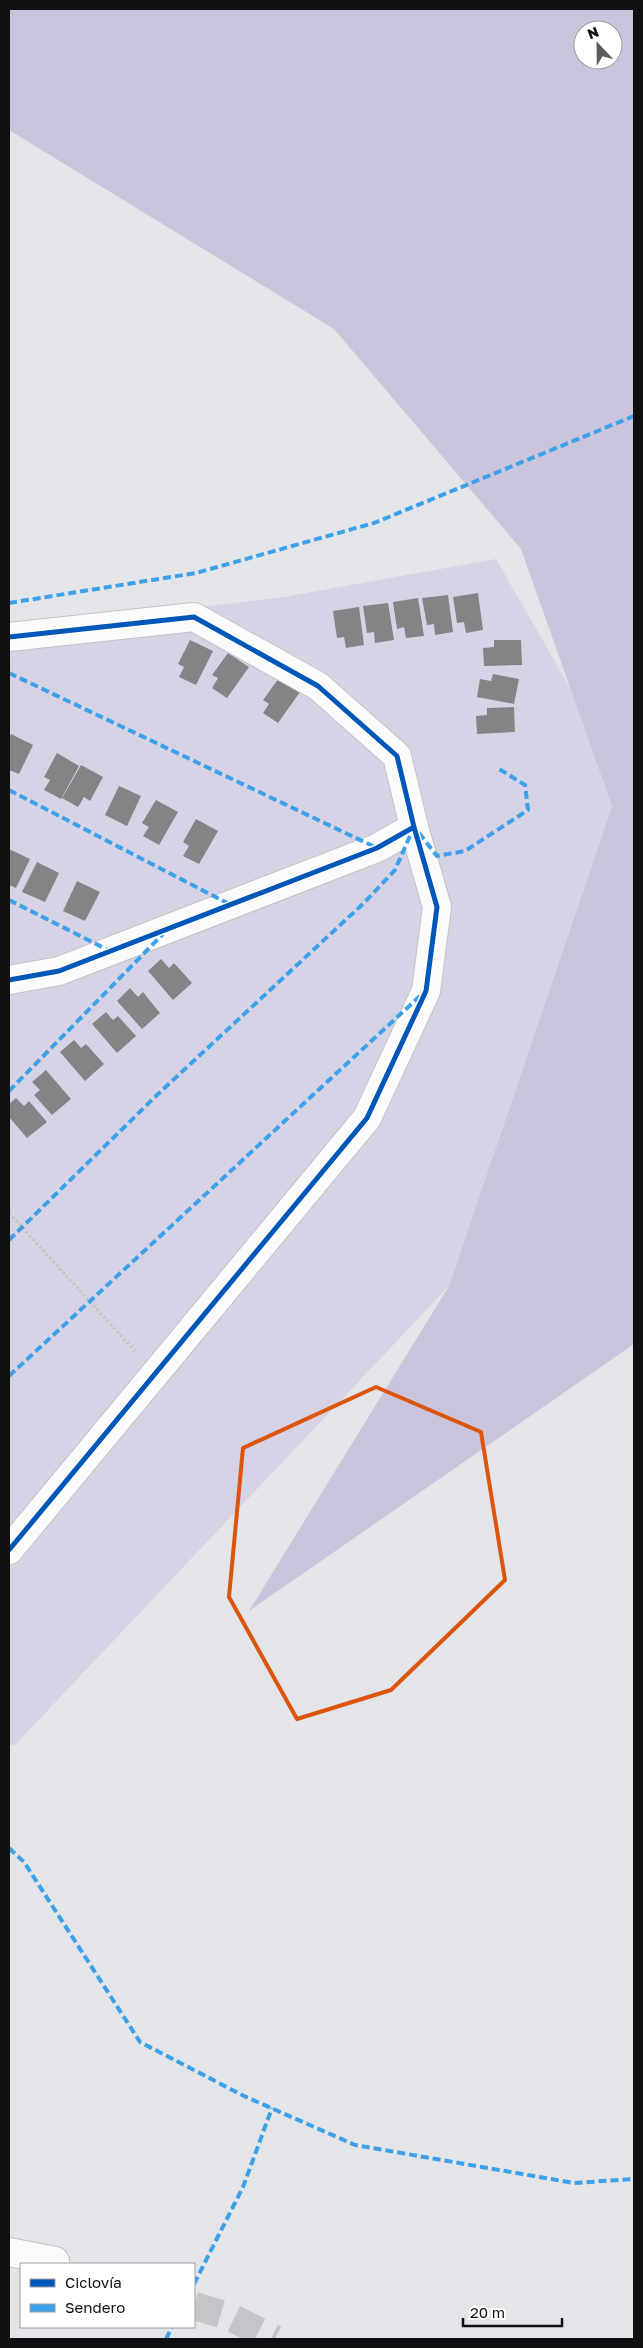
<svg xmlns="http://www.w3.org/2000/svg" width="643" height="2348" viewBox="0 0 643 2348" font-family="'Golos Text',sans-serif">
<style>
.green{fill:#d7d3e7}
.forest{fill:#cac5dc;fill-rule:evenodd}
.building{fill:#828486}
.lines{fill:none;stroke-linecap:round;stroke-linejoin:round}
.motorway-tunnel{stroke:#c3c5c8;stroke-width:28;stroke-dasharray:28 14;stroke-linecap:butt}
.minor-casing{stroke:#c1c3c5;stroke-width:30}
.motorway-casing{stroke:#c1c3c5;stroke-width:30}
.path{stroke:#c2c4c5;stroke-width:3;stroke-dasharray:2.5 2.5;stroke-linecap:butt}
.minor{stroke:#fbfbfc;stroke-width:28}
.motorway{stroke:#fbfbfc;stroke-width:28}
.quiet{stroke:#3da1ea;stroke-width:4;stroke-dasharray:8 4;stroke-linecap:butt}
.cycleway-casing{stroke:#fff;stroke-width:8}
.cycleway{stroke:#0057b8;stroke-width:5}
.marked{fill:none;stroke:#dd550c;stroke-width:4;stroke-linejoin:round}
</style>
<rect width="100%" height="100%" fill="#e3e5e8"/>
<path class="green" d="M496,559L573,693L612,806L449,1286L14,1746L9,1744V626L100,619L284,597Z"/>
<path class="forest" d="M9,9H634V1344L249,1611L449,1286L612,806L521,549L334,329L9,130ZM583,30H613V60H583Z"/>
<path class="building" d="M478,593L483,630L466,633L464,622L457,623L453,597Z
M448,595L453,632L435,635L434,624L427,625L422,598Z
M418,598L424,636L406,638L404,627L397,629L393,602Z
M388,603L394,640L375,643L374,632L367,633L363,606Z
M359,607L364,645L346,648L344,637L337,638L333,611Z
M190,640L213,651L196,685L179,677L184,667L178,664Z
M494,640H521L522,665L484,666L483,648L494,647Z
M228,653L249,667L227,698L212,688L218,678L212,675Z
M493,674L519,679L514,704L477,697L480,679L491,681Z
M279,678L300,692L278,723L263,713L269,704L263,700Z
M514,707L515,732L477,734L476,716L487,715V708Z
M11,734L33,745L19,774L9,770V738Z
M57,753L79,766L61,799L44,790L50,780L44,777Z
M81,765L103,777L90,801L84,797L78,807L62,798Z
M119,786L141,796L127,826L105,815Z
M156,800L178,812L159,845L143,836L149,827L142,823Z
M196,819L218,831L199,864L183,856L189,846L183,842Z
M9,849L30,859L16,888L9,885Z
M37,862L59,873L45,902L22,892Z
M77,881L100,892L85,921L63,911Z
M161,959L169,968L174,963L192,983L173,1000L148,971Z
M130,988L138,997L143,992L160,1013L142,1029L117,1001Z
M106,1012L113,1020L118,1016L136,1036L117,1053L92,1024Z
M74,1040L81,1048L86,1044L104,1064L85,1081L60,1052Z
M46,1070L71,1099L52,1115L34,1095L40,1090L32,1082Z
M16,1098L24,1106L29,1101L47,1122L27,1138L9,1117V1104Z"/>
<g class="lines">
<path class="motorway-tunnel" d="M194,2306L228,2316L275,2339"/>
<defs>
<path id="minor" d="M9,637L194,617L318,686L397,756L414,827
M9,980L59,971L377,848L414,827L437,907L426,991L367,1118L9,1550"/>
<path id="motorway" d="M9,2252L55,2261"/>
</defs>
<use href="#minor" class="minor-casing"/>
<use href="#motorway" class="motorway-casing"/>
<path class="path" d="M9,1213L135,1351"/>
<use href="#minor" class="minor"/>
<use href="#motorway" class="motorway"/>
<path class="quiet" d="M9,603L196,573L374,523L634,416
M9,673L377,848
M9,790L231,905
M419,833L437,856L465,851L528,810L525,785L496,767
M9,900L110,951
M9,1091L163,934
M9,1240L158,1094L365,902L395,870L413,829
M9,1376L420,996
M9,1848L24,1862L140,2042L244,2096L355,2145L574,2183L634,2179
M194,2284L243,2187L272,2108
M166,2339L172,2327"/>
<defs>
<path id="cycleway" d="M9,637L194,617L318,686L397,756L414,827
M9,980L59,971L377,848L414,827L437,907L426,991L367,1118L9,1550"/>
</defs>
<use href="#cycleway" class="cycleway-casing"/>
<use href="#cycleway" class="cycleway"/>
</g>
<path class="marked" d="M376,1387L481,1432L505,1580L391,1690L297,1719L229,1597L243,1448Z"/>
<rect width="643" height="2348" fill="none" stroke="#0e1011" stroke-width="20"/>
<rect x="20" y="2263" width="175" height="65" fill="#ffffff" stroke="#9f9fa0"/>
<rect x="30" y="2279" width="25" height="8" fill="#0057b8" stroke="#9f9fa0"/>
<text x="65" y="2288" font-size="15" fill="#0e1011">Ciclovía</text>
<rect x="30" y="2304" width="25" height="8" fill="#3da1ea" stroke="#9f9fa0"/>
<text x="65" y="2313" font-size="15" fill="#0e1011">Sendero</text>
<g transform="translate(598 45) rotate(338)"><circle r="24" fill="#ffffff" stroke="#9f9fa0"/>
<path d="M0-4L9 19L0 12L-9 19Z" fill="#595b5c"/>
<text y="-8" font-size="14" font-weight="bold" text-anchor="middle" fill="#0e1011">N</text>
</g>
<path d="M463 2318v8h99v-8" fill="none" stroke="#0e1011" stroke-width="2.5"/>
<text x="470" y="2318" font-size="15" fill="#0e1011" stroke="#ffffff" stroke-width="4" paint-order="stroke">20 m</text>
</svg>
